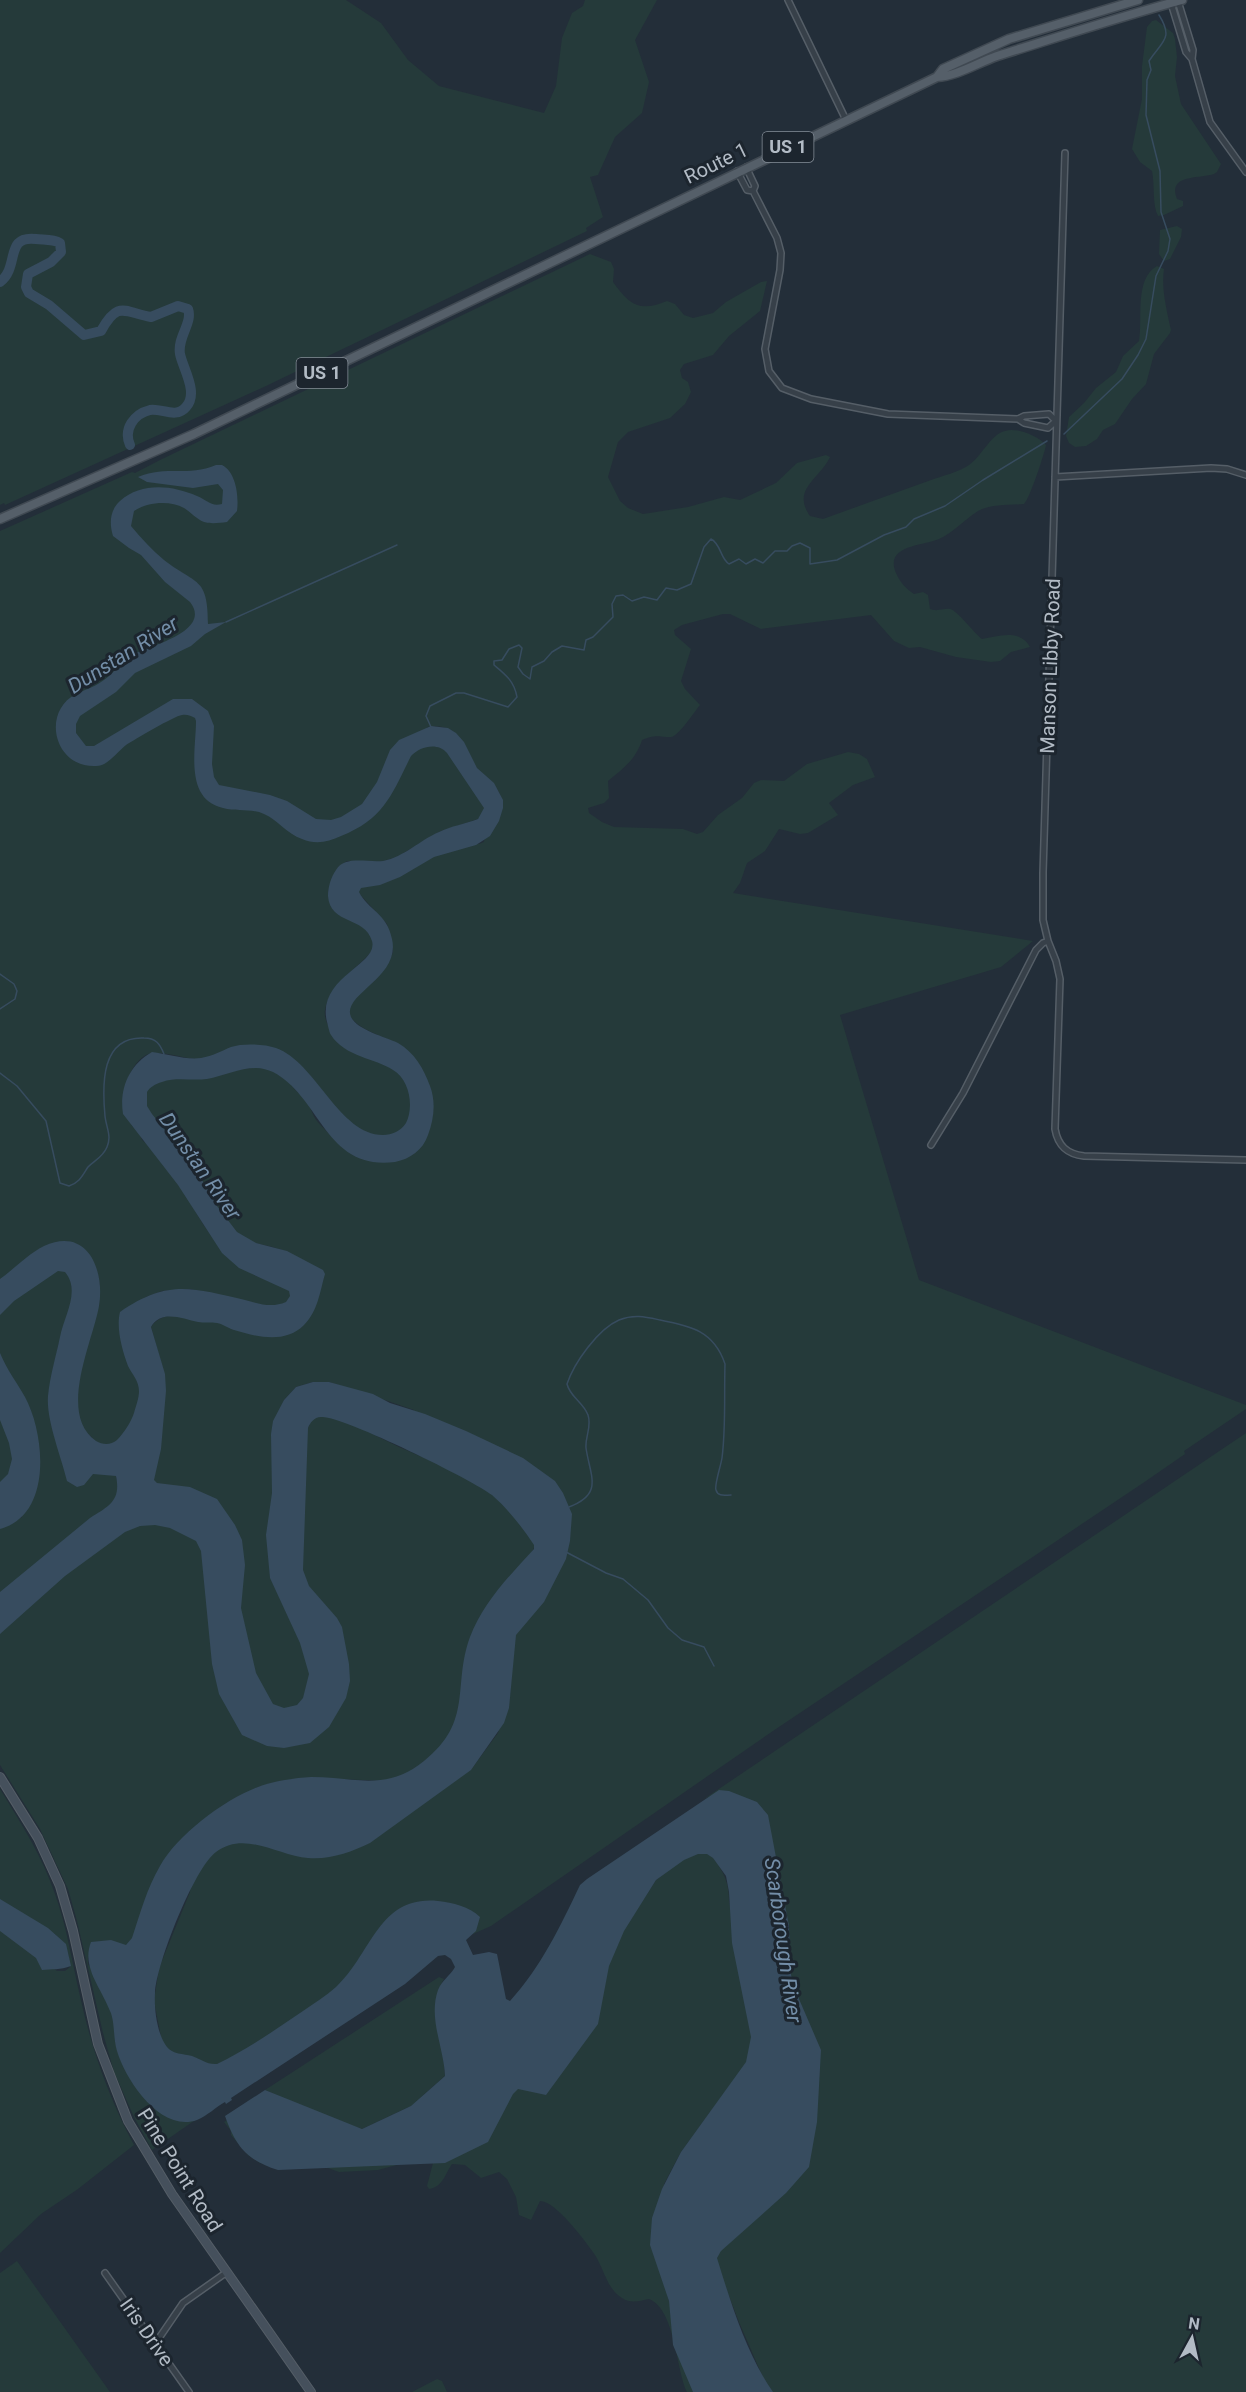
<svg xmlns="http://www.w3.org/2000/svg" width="1246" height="2392" viewBox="0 0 1246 2392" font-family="Roboto,sans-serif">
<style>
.green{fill:#253a3a}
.water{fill:#374c5f}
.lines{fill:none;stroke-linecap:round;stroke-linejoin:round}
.stream{stroke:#374c5f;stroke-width:1.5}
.river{stroke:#374c5f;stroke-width:10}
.street-casing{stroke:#555e67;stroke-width:8}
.secondary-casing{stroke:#555e67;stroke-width:10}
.primary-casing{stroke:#404952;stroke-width:11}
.street{stroke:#374049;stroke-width:5}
.secondary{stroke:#45505c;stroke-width:8}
.primary{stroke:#555f69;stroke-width:8}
.labels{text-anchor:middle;stroke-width:6;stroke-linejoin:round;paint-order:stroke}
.shield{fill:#1c252e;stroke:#858e98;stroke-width:1.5}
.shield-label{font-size:18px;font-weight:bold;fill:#b2bbc5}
.street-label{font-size:20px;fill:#b2bbc5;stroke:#1c252e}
.water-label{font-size:21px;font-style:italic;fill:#738ea8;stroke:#1c252e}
</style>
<rect width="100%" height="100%" fill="#232e39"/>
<path class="green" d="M0,0H346L381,23L408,60L439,86L544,113L556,86L562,38L572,13L583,6L585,0H657L635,40L649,82L642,113L615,137L598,175L590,177L603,217L586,228L587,231L266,386L5,505L4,503L0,505Z
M1156,20L1173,33L1175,39L1177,57L1175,76L1181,104L1221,164L1217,172L1214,174C1199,179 1167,174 1177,199L1183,201V206L1164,215L1158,216C1152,205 1155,185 1152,171L1140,162L1132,149L1142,99V66L1147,27L1152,21Z
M1177,226L1182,229L1181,237L1170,259L1164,261L1159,254L1160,230Z
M590,254L611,262L614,269L613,282C629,304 639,313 667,301L675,304L684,315L693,318L713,313L726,302L761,282L767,281L760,311L729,336L713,355L684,364L680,370L682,378L688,382L691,392L685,404L670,418L628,432L618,442L608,477L620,501L628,508L643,514L688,507L724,497L740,500L776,483L797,463L826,455L830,457C820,479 791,489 810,516L823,519C859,506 895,493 931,480C942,476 959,472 969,465C981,457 991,434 1005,431C1017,427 1038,436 1046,445C1044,455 1030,498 1024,504C1009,505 991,504 978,511C964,520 954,532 939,539C923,546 884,545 896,573C900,582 905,588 914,594L923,592L928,595L930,609C938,612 943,608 950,609C957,610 974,633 982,639C999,636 1020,629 1030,647L1011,652L1000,661L991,662L956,657L920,647L909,648L894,641L871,615L761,629L730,614H723L682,625L674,630L675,635L691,649L681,681L685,689L700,705C695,711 678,737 671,737C658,737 656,734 642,740C636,759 624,768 608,781L609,798L604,803L588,808L589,813L602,822L614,827L683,829L697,834L703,832L718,815L742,798L754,783L761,780L784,781L807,764L848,752L859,754L867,759L875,777L853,785L829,803L838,815L808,833L800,834L779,829L765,851L747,863L740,883L733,893L1033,941L1001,967L840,1015L919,1280L1246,1405V1409L1184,1451L1185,1454L1146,1481L770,1733L491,1926L473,1934L479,1919L466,1924L462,1916L470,1913V1910L456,1908H422L395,1919L380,1937L366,1961L351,1978L334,1992L271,2036L232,2059C222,2063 211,2068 202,2061L198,2067L199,2059L171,2054L163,2047L154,2001L159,1968L190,1892C190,1883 198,1871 204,1863C217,1846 238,1834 260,1840C270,1843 279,1849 290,1852C306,1856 324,1855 341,1851C357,1848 374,1840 387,1830C396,1823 400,1815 412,1811L470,1767H473L498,1733L510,1695L514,1646L511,1629C520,1619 532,1611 540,1601C553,1585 564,1563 567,1543C568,1532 569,1518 565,1507C543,1458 456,1435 410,1418L408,1414L414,1410L379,1398L373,1394L370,1396L329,1382L324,1385L313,1382L296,1387L284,1400L272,1430L273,1488L269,1545L270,1577L288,1615L318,1658L319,1670L313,1686L300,1706L289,1713L275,1712L255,1679L253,1665L248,1657L240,1629C243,1618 234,1605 236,1593C239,1560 234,1532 213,1506C209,1500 201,1492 192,1490C179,1486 164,1488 151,1486L145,1478C147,1465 152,1454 157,1443C162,1427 165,1393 162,1377L165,1376C160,1360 156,1344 151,1327C163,1308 189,1318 207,1321C213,1322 219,1320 225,1323C232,1325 239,1329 246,1332C293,1348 313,1316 324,1277C310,1266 295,1254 279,1249C265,1244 252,1245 240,1236C212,1212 202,1171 176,1143C165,1131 151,1122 146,1106C144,1100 145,1088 149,1084C165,1071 190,1082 208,1078C227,1073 256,1062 274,1071C281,1074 287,1080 292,1085C295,1092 302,1094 307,1101C311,1107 312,1115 317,1121C338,1146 371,1169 404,1155C418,1149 424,1139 428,1125C436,1093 423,1059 395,1043C377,1033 350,1028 346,1006C361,987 384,976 393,952L387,924L355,889L360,884L382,883L406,868L416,866L440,849L463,843L479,844L484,842C486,828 502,821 502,805C501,785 486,781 476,767C461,747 462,722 427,727C432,739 443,745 451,756C457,765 485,802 485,810L478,819L439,832L397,857L380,862L347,861L338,867L330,884L328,893L330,900L339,913L359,922L370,931L374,948C359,969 331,981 325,1010C322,1028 346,1046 360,1054C365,1056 371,1057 377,1058C399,1065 413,1081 411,1104C410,1116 413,1124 404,1134C400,1138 393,1140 388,1141C352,1144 332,1098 306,1072C298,1064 288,1056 277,1051C248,1037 230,1058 203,1059C187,1060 170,1052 154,1053C135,1053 122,1086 124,1102C125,1110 129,1120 133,1127C135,1129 138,1130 140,1133C141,1136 141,1139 143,1141L149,1145L166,1169L174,1175L203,1224L226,1256L256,1276L282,1283L295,1293L287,1305L272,1308L257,1307L225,1297L190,1289L162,1291L146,1297L127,1311L122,1321L129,1351V1366L133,1372L136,1373C150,1403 127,1428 114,1455L105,1457C98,1449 98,1446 93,1439C86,1430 75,1427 72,1411C70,1399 75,1386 78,1375C80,1368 80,1360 82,1353C93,1324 110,1287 91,1259C86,1251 80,1244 70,1243C58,1242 42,1251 32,1257C21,1264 14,1277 0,1281V531L132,472L135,473L160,460Z
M1157,266L1164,269C1161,289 1167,311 1171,330L1170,333L1154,354L1146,384L1132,399L1115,424L1103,430L1097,439L1086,446L1075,447L1069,443L1066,436L1069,417L1084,403L1096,388L1116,372L1123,356L1139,341C1143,318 1134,279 1157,266Z
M57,1270L69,1272L74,1299L58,1346L49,1405L54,1432L116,1476L120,1494L107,1509L0,1597V1527L22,1517L0,1361V1313L14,1299Z
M0,1414L8,1432L14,1467L0,1484Z
M318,1414L348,1422L399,1447L466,1476L508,1506L536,1543L460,1719L444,1743L416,1770L387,1781L312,1778L281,1781L258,1787L216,1811L195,1827L132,1945L88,1958V1964L201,2116L152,2150L134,2117L114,2072L103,2033L77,1921L68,1889L40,1829L0,1765V1631L82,1560L136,1524H157L200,1536L215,1651L310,1739L309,1588L301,1570L306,1432L311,1421Z
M1246,1433V2392H772L765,2382L739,2322L715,2260L790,1984L789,1926L715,1794L704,1799Z
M0,1789C21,1823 42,1856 55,1894C67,1927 72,1962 80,1996C91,2048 109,2098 134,2145L78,2189L41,2214L0,2253V1928L57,1971H65L70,1967L68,1953L55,1934L37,1927L0,1902Z
M708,1850C721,1869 729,1878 729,1901L752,2027L751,2057L681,2152L664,2184L668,2298L698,2392H687C676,2369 675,2309 649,2299C639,2301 631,2304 622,2298C607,2289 604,2269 595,2255C586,2242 556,2201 540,2201L531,2220L519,2215L516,2197L507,2179L499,2172L481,2178L465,2165L452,2164C445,2174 443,2187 429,2189L427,2186L433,2163H404L378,2170L339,2172L328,2168L260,2163L248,2155L231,2135V2131L224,2122L232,2117L336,2164L611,1949L656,1880L687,1856Z
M439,1977L444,1979L438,1990L445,2076L411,2106L362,2129L337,2121L265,2090Z
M17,2261L110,2392H0V2273Z
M437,2379L442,2381L447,2392H412Z"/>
<path class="water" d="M216,465H222C236,472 239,496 237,511L227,522C219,523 211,524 204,522C196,519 191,512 184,508C170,500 147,502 134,511L131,526C141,538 152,550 164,560C196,585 208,576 208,624L226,622L205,634L191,646L135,673L116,692L80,716L76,724V733L86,746H94L173,699H192L208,711L214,726L212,764L214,777L219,785L270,795L287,801L316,819L331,820L341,817L362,804L377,782L390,750L399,740L431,726L448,728L456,733L464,742L477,768L494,783L503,800V808L499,821L490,836L476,845L434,857L400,877L380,885L361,888L359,892C368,910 387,913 392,939C401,978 341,994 351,1017C357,1030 386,1037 398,1043C414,1052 424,1069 430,1086C436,1102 434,1119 428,1135C423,1150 410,1159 395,1162C325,1171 321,1097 273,1072C268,1070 262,1068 256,1068C239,1068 223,1076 207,1079C192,1081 176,1077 162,1082C155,1084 150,1087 147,1092V1106L152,1114L194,1166L217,1206L237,1232L256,1243L287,1251L323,1270L325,1274C320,1291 318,1311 304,1325C285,1344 257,1337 234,1330C228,1328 223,1324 217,1323C211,1322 204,1323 198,1322C183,1319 161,1309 151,1327L165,1374L166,1391L161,1449L154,1480L157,1483L190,1487L217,1499L235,1525L242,1540L245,1565L241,1608L256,1673L273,1704L284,1708L297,1705L303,1698L309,1674L300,1643L270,1578L266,1535L272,1493L271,1434L273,1421L284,1400L296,1387L313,1382H329L373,1394L390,1403L425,1414L466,1431L523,1458L555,1481L563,1493L572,1514L570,1541L566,1559L544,1602L516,1635L509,1708L504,1723L471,1770L370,1843C351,1852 330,1860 308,1858C278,1856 245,1830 216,1852C194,1868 156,1965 155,1993C154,2009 157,2034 167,2047C172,2054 184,2054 192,2056C201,2059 207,2065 217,2064C248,2049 275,2030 303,2011C314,2003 326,1996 336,1987C372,1954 378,1895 438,1901C453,1903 469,1906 480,1917L476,1931L466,1940L473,1955L489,1952L497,1954L506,1999L510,2001C541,1967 560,1927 580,1885L587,1879L719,1790L729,1791L757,1802L768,1815L789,1926L791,1975L796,1992L821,2050L817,2122L809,2167L786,2193L721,2251L717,2258C731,2303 746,2353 773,2392H693L673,2345L669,2301L650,2245L652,2218L662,2189L681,2152L746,2062L751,2037L732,1943L729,1892L726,1876L713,1858L707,1854H698L684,1860L656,1880L624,1931L609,1966L598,2024L546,2095L518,2089L513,2094L488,2142L445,2163L278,2170C247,2160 236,2147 225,2116L265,2090L362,2129L411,2106L445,2076C444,2048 428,2018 438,1990C442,1980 450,1976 455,1967L451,1959L445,1955L438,1956L405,1984L231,2098L232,2100L226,2104L225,2102C216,2107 207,2116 197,2120C161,2133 126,2081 117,2051C113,2038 115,2021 110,2011C102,1989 81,1967 91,1942L111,1940L126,1945L132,1938C140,1914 147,1888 160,1866C177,1835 225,1799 258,1787C274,1781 294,1778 311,1777C355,1777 386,1792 424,1761C474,1721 452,1686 470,1637C483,1603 509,1576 534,1549V1545C522,1527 509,1510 492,1495C475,1481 339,1414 321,1417C314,1417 310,1423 308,1428L303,1570L309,1586L337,1618L342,1627L349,1664L350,1681L346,1698L329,1727L310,1743L284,1748L267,1746L242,1735L219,1694L212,1664L201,1551L196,1541L170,1528L155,1525L140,1526L125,1532L65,1576L0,1634V1592L90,1518C110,1506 121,1500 116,1476L93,1474L84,1485L77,1487L67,1481C61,1456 46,1420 48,1396C50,1376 56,1356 60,1337C64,1316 81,1291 65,1272L58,1271L14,1301L0,1315V1279C14,1269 28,1254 44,1246C88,1226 105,1271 99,1306C93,1341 57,1414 96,1441C103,1445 111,1445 117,1440C124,1433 131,1422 134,1413C136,1406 139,1398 139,1391C139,1381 132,1374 128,1366C122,1350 116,1328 120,1312C168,1279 192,1288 245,1300C260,1304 272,1308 286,1302L290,1296L289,1291L239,1268L222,1253L178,1185L123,1114C119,1089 129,1065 152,1052C167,1054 186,1060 201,1058C213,1056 221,1051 231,1047C243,1043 264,1044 276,1048C316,1062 339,1135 383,1135C392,1135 401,1131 406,1123C414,1107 410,1080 393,1070C375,1058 345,1057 331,1035C329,1032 328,1025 327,1022C316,977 379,965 372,941C365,916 330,925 328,896C328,887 331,877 336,870C345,855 368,863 383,861C404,857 420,840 439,832C451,826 465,824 478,819L484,808L447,753C438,742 420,746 411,756C392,794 384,819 341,836C328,842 316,845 302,839C287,834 278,820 264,814C251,808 237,812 223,808C184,799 196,750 196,721L195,718C191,716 187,714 182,715C174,716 134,740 126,745C117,752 108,766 96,766C54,768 41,712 76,694C84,690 94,687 101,682C111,676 119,665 128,657C143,647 214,633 190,602L165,582L141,555L129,548L113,536C109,523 110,510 120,501C141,482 172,485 197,496C207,500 211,507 222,504L223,490L218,484L193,488L147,482L138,477C167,465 188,477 216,465Z
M0,1353C7,1370 16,1381 25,1397C45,1434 53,1515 0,1529V1482L8,1474L12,1459L9,1443L0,1420Z
M0,1899L48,1928L66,1944L71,1966C60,1970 52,1969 42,1970L36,1958L0,1931Z"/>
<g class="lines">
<path class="stream" d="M1064,434L1122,379L1138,355L1146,339L1156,276L1168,251L1170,239L1161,212L1160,171L1146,115L1147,80L1151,70L1149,61C1162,41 1174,39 1159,15
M226,622L397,545
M431,727L426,716L430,706L456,693H464L508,707L517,697C514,681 506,675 494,665V661L502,660L509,649L519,645L522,648L518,667L523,674L530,679L532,667L544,661L552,652L562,646L584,650L586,640L593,637L613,617L612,604L616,596L623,595L632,601L644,597L657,600L666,588L677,590L691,584L704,547L711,539C721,544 720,558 729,564L739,559L746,564L755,559L763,563L775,551H787L792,546L800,543L810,548V564L837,560L884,535L906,527L914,519L945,506L983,480L1047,441
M0,974L14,984L17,991L15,999L0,1009
M0,1073L17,1086L46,1121L60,1183L69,1186C80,1182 82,1176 88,1167C95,1160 103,1157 107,1147C112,1136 106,1127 105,1116C102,1084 101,1036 144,1038C156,1038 160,1044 164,1054
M569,1507C604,1494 590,1476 586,1448C585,1436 592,1427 588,1415C583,1402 570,1397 567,1384C574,1363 598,1329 619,1320C634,1314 646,1317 660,1320C691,1326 714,1331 725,1364C724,1395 726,1427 722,1458C721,1465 714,1486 716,1490C718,1497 725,1495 731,1495
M566,1552L606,1573L623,1579L648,1600L668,1628L682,1640L704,1647L714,1666"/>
<path class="river" d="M0,282C20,267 4,235 36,239C44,240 53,239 60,243L61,252L51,262L28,274L26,287L29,293L49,305L84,335L101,331C118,300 124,312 151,317L178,306L188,309C193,323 177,337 180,354C183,369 199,393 186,407C176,419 162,408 150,410C134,414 123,429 130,445"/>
<defs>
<path id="street" d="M788,0L846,120
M1178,1L1193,50L1192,59L1210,122L1246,172
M1171,3L1186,52L1192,59
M746,167L755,186L753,191L777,238L781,253L780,270L765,349L769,371L782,388L811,399L888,414L1018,419L1024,416L1049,414L1056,421L1048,428L1024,423L1018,419
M737,171L747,190L753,191
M1055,477L1211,468L1227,469L1246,475
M1048,941L1056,961L1060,979L1055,1129C1058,1146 1067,1154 1084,1156L1246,1160
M931,1145L963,1093L1036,950L1043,943L1048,941L1043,920V873L1065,153
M105,2273L189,2392
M155,2344L183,2303L227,2272"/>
<path id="secondary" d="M0,1777L38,1838L60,1886L73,1931L98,2044L128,2121L172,2194L311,2392"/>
<path id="primary" d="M937,77L943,69L1009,39L1138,0
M0,519L194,434L937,77C957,76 977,63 997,56C1058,37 1119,17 1182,0"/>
</defs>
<use href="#street" class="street-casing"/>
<use href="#secondary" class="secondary-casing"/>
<use href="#primary" class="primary-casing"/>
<use href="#street" class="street"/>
<use href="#secondary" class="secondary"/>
<use href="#primary" class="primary"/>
</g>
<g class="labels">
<g class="shield">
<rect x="762.5" y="132" width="51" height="30" rx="4.5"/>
<rect x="296.5" y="358" width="51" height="30" rx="4.5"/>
</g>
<g class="shield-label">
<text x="788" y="153">US 1</text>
<text x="322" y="379">US 1</text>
</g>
<g class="street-label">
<text transform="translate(716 163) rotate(-26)" y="7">Route 1</text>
<text transform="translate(1050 666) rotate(-88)" y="7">Manson Libby Road</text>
<text transform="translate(180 2170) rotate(58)" y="7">Pine Point Road</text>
<text transform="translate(147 2332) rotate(55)" y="7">Iris Drive</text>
</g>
<g class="water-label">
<text transform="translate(123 655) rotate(-32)" y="7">Dunstan River</text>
<text transform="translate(200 1166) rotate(55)" y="7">Dunstan River</text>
<text transform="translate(783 1940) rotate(82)" y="7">Scarborough River</text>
</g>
</g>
<g transform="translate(1192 2338) rotate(8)" stroke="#1c252e" stroke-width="4.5" paint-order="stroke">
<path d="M0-4.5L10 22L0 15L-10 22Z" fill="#b2bbc5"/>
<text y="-9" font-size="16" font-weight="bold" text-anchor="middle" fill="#b2bbc5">N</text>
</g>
</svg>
